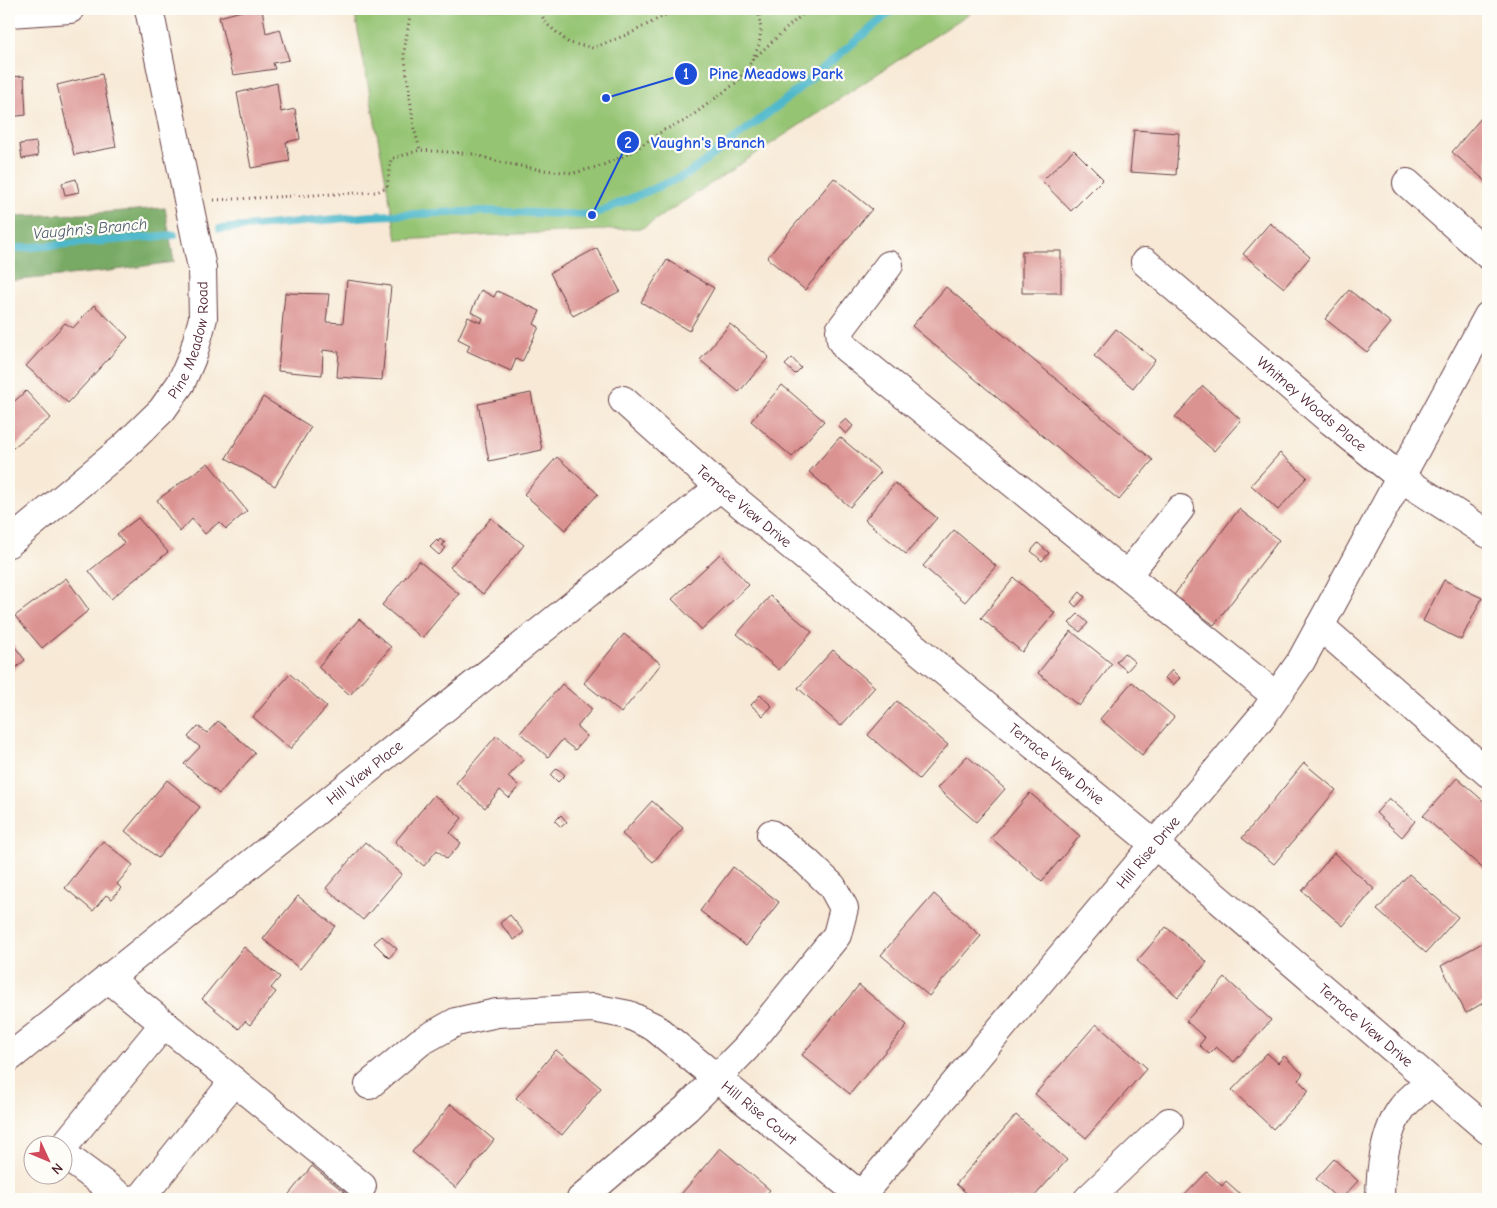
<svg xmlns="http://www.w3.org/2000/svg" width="1497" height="1208" viewBox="0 0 1497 1208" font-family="'Comic Neue',sans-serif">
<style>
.green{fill:#95c473;stroke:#70724f}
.forest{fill:#78aa65;stroke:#616448}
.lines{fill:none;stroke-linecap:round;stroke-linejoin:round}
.stream{stroke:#4eb8cb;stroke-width:8}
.building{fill:#db9391}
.minor-casing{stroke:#643d44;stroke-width:30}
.path{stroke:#643d44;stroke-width:3;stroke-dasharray:1 4;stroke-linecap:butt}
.minor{stroke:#fff;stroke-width:28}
.labels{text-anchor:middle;stroke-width:4.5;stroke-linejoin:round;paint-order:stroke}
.street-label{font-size:15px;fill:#4a1f2b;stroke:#fdfcf7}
.water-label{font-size:16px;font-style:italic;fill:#4c5c6b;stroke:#fdfcf7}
.leader{fill:none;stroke:#1d4ed8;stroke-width:2}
.callout-dot{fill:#1d4ed8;stroke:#fdfcf7;stroke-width:2}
.mark-label{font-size:15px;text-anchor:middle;font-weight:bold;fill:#fff}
.callout-label{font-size:16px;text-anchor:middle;font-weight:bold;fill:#1d4ed8;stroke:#fdfcf7;stroke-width:4.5;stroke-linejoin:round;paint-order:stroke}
</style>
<rect width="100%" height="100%" fill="#fdfcf7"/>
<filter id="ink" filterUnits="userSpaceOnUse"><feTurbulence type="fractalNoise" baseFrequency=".02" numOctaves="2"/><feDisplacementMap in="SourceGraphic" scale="10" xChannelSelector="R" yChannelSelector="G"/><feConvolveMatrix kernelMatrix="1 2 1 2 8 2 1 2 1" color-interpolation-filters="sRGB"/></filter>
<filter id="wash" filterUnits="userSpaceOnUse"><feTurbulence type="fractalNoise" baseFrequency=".0096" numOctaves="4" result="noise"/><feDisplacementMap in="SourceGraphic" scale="20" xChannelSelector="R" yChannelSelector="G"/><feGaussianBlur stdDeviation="1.12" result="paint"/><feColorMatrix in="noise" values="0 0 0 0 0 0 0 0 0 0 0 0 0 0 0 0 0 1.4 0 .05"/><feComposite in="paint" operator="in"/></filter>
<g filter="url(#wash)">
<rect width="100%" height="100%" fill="#f7e9d5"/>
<path class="green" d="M354,9H976L643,228L397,240Z"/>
<path class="forest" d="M165,208L174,262L109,271L9,281V216L83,214Z"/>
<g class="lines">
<path class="stream" d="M220,229L372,216L483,211L592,215L688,174L779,105L894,9
M9,249L174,235"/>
</g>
<g id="blocks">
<path class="building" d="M249,9H262L266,33L280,29L289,60L273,63L275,69L233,75L219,17Z
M102,74L116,147L74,155L57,85Z
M24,76L26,115L9,117V77Z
M277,83L281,112L295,109L300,139L286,142L290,161L251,168L237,93Z
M1488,110V183L1452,152Z
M1134,130L1179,133L1176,175L1130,172Z
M36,142L38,156L22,159L20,144Z
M1074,150L1103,179L1071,211L1042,181Z
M834,178L872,209L805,290L767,258Z
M76,179L79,192L65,195L62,183Z
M1270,223L1310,257L1284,288L1243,254Z
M597,248L620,291L573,316L550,273Z
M1022,251H1061V293H1022Z
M667,260L714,288L689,331L641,302Z
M347,280L391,286L382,380L337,377L339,352L323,350L322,375L278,371L285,293L329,294L326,322L343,323Z
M946,287L1153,460L1119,500L912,326Z
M481,290L494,297L497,291L540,311L534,324L539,327L522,362L516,359L511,371L467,351L470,345L458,339L468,317L481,323L483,318L471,312Z
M1349,290L1391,323L1367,352L1325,319Z
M94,305L128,337L68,403L26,366L65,323L73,328Z
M730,324L769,357L739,392L700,360Z
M1116,329L1155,360L1133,388L1094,356Z
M792,358L801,368L795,374L785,365Z
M782,385L824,421L792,457L751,421Z
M1203,386L1241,420L1214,451L1175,417Z
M26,391L51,418L9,451V406Z
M531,393L542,450L489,461L478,404Z
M263,397L311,427L275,486L226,458Z
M846,419L853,426L846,434L838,426Z
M840,437L881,472L850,507L809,472Z
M1280,453L1307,477L1278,510L1251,485Z
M557,457L598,494L565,530L524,494Z
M208,463L247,511L226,529L219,522L205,534L192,519L180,532L157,500Z
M895,483L937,518L906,554L865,520Z
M1239,509L1279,540L1214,625L1174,595Z
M138,518L168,552L111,599L89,571L124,543L117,534Z
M491,518L524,545L483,594L450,567Z
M954,530L996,566L965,602L923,566Z
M440,539L445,543L442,545L446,548L439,555L430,547L437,540L438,542Z
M1038,543L1049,553L1042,561L1031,551Z
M720,554L749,585L702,630L672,599Z
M419,561L459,594L422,638L382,605Z
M66,578L89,610L42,648L15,616Z
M1014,578L1055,613L1022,652L981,618Z
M1444,580L1482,598L1461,640L1423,621Z
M1080,592L1085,597L1076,607L1071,602Z
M770,596L812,632L779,670L737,634Z
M1078,614L1088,623L1080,632L1069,623Z
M359,619L391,647L350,695L318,667Z
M1071,631L1112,664L1079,706L1038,673Z
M624,634L661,664L621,713L584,683Z
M9,639L25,660L9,674Z
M833,650L875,687L841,726L798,688Z
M1124,653L1135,662L1127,671L1116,662Z
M1172,670L1180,678L1173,685L1165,678Z
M290,674L327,707L290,749L253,717Z
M1132,682L1174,717L1142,755L1100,719Z
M562,684L592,709L577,727L587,736L575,750L562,740L548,757L520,733Z
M760,695L772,706L763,716L751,705Z
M897,701L948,745L919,779L868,735Z
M218,721L255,753L219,794L184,764L200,747L188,737L198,726L207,733Z
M497,735L524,759L508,777L519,786L509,798L500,790L485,808L456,783Z
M967,756L1005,789L976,822L937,788Z
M1304,763L1336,790L1274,864L1242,838Z
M557,768L565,775L558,782L551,775Z
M1457,778L1488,805V873L1423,816Z
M167,780L200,807L158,858L125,831Z
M1030,793L1080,836L1042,881L991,838Z
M434,795L462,818L450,833L461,843L447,859L437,850L424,866L395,842Z
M1389,798L1415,821L1402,837L1376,813Z
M652,801L683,828L653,862L622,834Z
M561,815L567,822L561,827L555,821Z
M103,841L133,865L117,884L121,888L112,899L106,895L93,911L65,888Z
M365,842L402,874L363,920L326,888Z
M1334,853L1374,889L1343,926L1302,891Z
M733,867L779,902L746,946L700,911Z
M1409,874L1458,917L1426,953L1377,910Z
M934,894L981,936L929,996L881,955Z
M298,896L335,926L300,969L263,939Z
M510,915L524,932L514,940L500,923Z
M1166,927L1207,962L1178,997L1137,961Z
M382,936L397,949L389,958L374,943Z
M1484,942L1488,950V1000L1466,1013L1441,966Z
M244,947L280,977L271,988L276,992L250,1025L245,1021L239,1029L202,999Z
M1225,978L1271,1020L1234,1062L1216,1047L1209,1054L1199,1045L1205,1038L1186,1021Z
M859,985L907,1025L850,1094L802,1055Z
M1096,1024L1147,1068L1086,1138L1035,1094Z
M556,1050L601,1088L562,1135L516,1098Z
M1267,1053L1278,1063L1284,1056L1303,1074L1298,1080L1309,1091L1273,1129L1232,1090Z
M451,1104L494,1140L456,1188L412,1152Z
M1016,1115L1067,1160L1032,1199H973L956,1184Z
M720,1148L770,1190L762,1199H677Z
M1334,1159L1358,1181L1341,1199H1338L1316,1179Z
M312,1166L353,1199H285Z
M1207,1172L1222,1186L1226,1181L1246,1199H1181Z"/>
</g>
</g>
<g filter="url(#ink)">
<use href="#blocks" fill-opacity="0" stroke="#643d44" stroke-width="1"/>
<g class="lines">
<defs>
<g id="minor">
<path d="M9,13L70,9"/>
<path d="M1407,183L1488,255"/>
<path id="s1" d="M1145,262L1332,422L1401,478L1488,534"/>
<path d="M889,265L840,330L841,340L846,348L1276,696"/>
<path id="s2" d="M623,400L720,487L1154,844L1488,1130"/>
<path id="s3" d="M9,543L123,448L162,410L181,383L193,355L203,318L202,268L149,9"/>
<path d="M1127,575L1180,509"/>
<path d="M1320,626L1488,773"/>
<path d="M108,978L362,1186"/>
<path id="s4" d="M9,1058L720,487"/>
<path id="s5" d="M369,1085L420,1042L456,1022L497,1013L593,1008L629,1015L654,1027L865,1199"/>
<path d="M124,1199L63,1154L68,1141L164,1024"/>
<path d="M135,1199L141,1198L234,1081"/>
<path d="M581,1199L687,1108L746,1048L837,935L844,908L832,886L806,861L771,834"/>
<path id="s6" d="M858,1199L1264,714L1301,661L1488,316"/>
<path d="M1088,1199L1169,1122"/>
<path d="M1380,1199C1380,1172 1385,1130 1402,1108C1409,1098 1422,1090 1431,1081"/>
</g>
</defs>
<use href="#minor" class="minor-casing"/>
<path class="path" d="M411,9L404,52L414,128L420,150
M537,9L548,25L569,43L593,48L631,33L677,9
M753,59L808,9
M214,200L377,192L387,187L391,159L420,150L474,154L499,162L542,170L574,173L601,166L630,153L664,130L685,121L737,82L751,62L759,45L761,30L759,15L753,9"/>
<use href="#minor" class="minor"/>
</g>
</g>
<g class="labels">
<g class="street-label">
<text dy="5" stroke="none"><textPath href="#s3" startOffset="280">Pine Meadow Road</textPath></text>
<text dy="5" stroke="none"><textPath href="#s1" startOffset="219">Whitney Woods Place</textPath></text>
<text dy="5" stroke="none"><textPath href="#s2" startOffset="161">Terrace View Drive</textPath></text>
<text dy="5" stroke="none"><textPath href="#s2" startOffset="566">Terrace View Drive</textPath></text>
<text dy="5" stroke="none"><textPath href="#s4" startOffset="456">Hill View Place</textPath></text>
<text dy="5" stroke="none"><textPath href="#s6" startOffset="452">Hill Rise Drive</textPath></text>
<text dy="5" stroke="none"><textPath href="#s2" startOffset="971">Terrace View Drive</textPath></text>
<text dy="5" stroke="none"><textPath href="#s5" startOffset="446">Hill Rise Court</textPath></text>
</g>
<g class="water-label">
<text transform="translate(90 228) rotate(-5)" y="6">Vaughn's Branch</text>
</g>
</g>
<path class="leader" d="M606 98L686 74M592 215L628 142"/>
<g class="callout-dot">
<circle cx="606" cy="98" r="5"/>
<circle cx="592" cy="215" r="5"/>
<circle cx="686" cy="74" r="12"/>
<circle cx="628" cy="142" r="12"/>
</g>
<g class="mark-label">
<text x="686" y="79">1</text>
<text x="628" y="148">2</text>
</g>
<g class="callout-label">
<text x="776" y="79">Pine Meadows Park</text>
<text x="708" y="148">Vaughn's Branch</text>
</g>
<rect width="1497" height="1208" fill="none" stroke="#fdfcf7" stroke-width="30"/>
<g transform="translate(48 1160) rotate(134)"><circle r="24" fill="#fdfcf7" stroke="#b5a4a5"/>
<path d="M0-4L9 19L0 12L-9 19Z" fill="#d1495b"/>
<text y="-8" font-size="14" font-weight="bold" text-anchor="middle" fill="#4a1f2b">N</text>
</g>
</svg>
